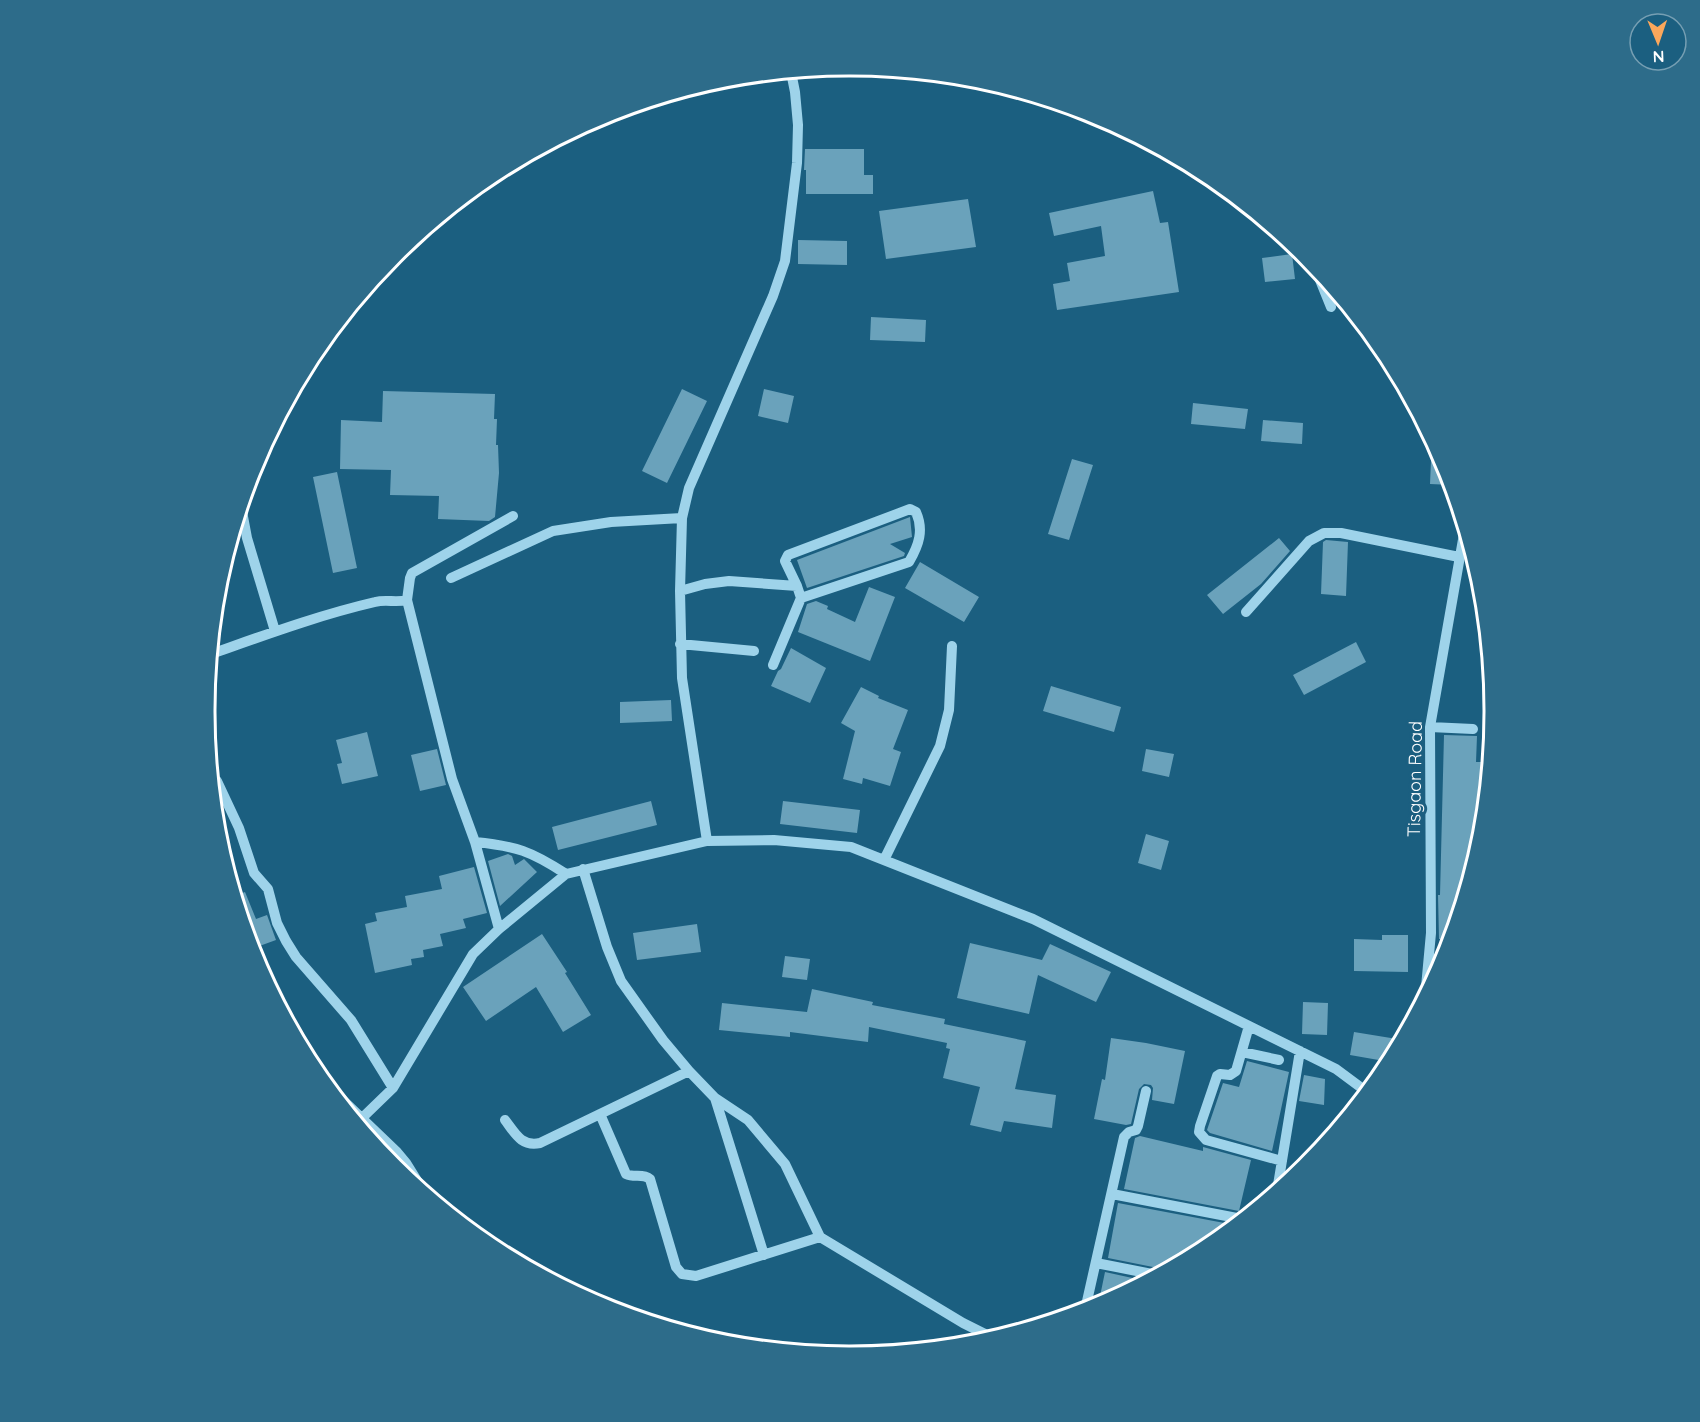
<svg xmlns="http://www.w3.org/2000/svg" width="1700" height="1422" viewBox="0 0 1700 1422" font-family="Quicksand,sans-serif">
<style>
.building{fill:#6aa2bb}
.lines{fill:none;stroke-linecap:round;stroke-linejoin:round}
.minor{stroke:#9ed3ea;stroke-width:10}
.labels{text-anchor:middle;stroke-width:6;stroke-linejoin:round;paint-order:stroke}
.street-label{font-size:18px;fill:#fff;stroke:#1b5f80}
.rim{fill:none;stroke:#fff;stroke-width:3}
</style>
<rect width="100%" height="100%" fill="#1b5f80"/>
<path class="building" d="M805,149H864V175H873V194H806V170H804Z
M1153,191L1160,223L1168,222L1179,292L1057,310L1053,284L1070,281L1067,263L1105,256L1101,226L1054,236L1049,213Z
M968,199L976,247L886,259L879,211Z
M798,240L847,241V265L798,264Z
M1292,254L1295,279L1265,282L1262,258Z
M871,317L926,320L925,342L870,340Z
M682,389L707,401L667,483L642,471Z
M764,389L794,396L788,423L758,416Z
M383,391L495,394L494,419H497L496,445H498L499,473L495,517L489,521L438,519L439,496L390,495L391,470L340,469L341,420L382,422Z
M1193,403L1248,409L1245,429L1191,424Z
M1263,420L1303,423L1302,444L1261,441Z
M1432,438L1446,464L1452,485L1430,484Z
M1072,459L1093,465L1069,540L1048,534Z
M337,472L357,568L333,573L313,477Z
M910,517L912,537L890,544L905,553L904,556L807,588L797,560Z
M1279,538L1290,551L1261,584L1223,614L1207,595Z
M1326,540L1348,542L1346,596L1321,594L1323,542Z
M920,562L979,597L964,622L905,588Z
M869,587L895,597L870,661L798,632L807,604L816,601L828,606L827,609L855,622Z
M1356,642L1366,662L1304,695L1293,675Z
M791,648L826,668L810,703L771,686L778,671L781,669Z
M1051,686L1121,707L1114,732L1043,711Z
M861,687L879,696L878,698L908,710L893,749L901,752L890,786L863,778L862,784L843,779L855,731L841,723Z
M671,700L672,721L620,723V702Z
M367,732L378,776L342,784L337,764L342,763L336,740Z
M1444,735L1477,736L1476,762H1490L1483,837L1452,939H1439L1438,895H1440Z
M437,749L446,785L420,791L411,755Z
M1146,749L1174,754L1169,777L1142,771Z
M651,801L657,825L558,850L552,827Z
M783,801L860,810L857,833L780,824Z
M1146,834L1169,841L1161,870L1138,863Z
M508,854L512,856L515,865L524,859L537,872L500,906L488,861Z
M474,867L487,913L463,919L466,928L440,934L443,946L423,950L424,957L411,959L412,965L375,973L365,924L377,921L375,913L407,907L405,896L442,889L439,876Z
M245,892L256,919L267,915L276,940L251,949L235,896Z
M697,924L701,952L637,960L633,933Z
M542,934L567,972L565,973L591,1015L563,1032L536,987L486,1021L463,987Z
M1382,935H1408V972L1354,971V939L1382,940Z
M970,943L1042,960L1050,944L1111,972L1096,1002L1038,975L1029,1014L957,998Z
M785,956L810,959L807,980L782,977Z
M812,989L873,1002L872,1005L945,1019L944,1024L1026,1041L1015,1089L1056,1095L1052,1128L1004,1121L1001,1132L970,1125L980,1087L943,1078L950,1049L946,1048L947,1043L869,1027L868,1042L790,1032V1037L719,1030L722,1003L807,1012Z
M1303,1002L1328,1003L1327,1035L1302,1034Z
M1354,1032L1397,1039L1394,1055L1390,1062L1350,1055Z
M1111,1038L1146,1043L1185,1051L1174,1104L1152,1100L1153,1088L1151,1085L1144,1084L1139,1089L1131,1124L1126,1125L1094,1119L1102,1079L1105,1080Z
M1247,1061L1289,1072L1272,1151L1210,1133L1207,1130L1223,1083L1239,1087Z
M1304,1075L1325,1079L1324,1105L1299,1101Z
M1140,1136L1203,1151V1147L1251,1160L1239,1211L1124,1189L1135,1138Z
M1118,1203L1235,1225L1208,1247L1163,1271L1158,1268L1108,1258Z
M1105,1272L1146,1281L1098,1306Z"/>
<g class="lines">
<path class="minor" d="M1314,265L1331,307
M241,506L247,538L275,631
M451,578L553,531L611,522L682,518
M797,586L785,561L788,555L910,509L916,512C924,530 919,545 909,562L801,598
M680,591L705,584L729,581L797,586L801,598L773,665
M407,600L410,578L412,573L513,516
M1246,612L1309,541L1324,533H1341L1459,557
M680,644L754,651
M211,654C265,635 319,615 375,602C386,599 396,603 407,600L452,779L475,842L499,929
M1430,727L1473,729
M1490,730H1493
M217,781L239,828L254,873L268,889L277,923L286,941L296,957L351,1020L393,1088
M707,841L774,840L851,847L1033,919L1336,1069L1367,1092
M475,842C516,846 531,851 566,874
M884,860L940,746L949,710L952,646
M583,869L607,947L621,981L663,1040L689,1071L715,1098L748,1120L785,1164L820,1237L963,1323L993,1338
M1425,998L1431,933L1430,727L1465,528
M1249,1026L1236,1071L1230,1075L1220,1074L1217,1076L1200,1126L1199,1132L1206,1140L1282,1161
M1242,1052L1279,1060
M323,1081L396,1151L406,1163L424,1192
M715,1098L764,1255
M600,1114L626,1174C634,1178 643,1173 650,1179L676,1267L682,1274L696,1276L820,1237
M362,1118L393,1088L473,954L499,929L566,874L707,841L682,678L680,591L682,518L689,488L773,296L785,261L797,163L798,125L795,92L791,72
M505,1120C515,1133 521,1147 540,1143L689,1071
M1277,1191L1300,1051
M1112,1194L1242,1219
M1096,1263L1157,1275
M1085,1310L1124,1137L1129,1132L1136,1130L1138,1126L1146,1091"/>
</g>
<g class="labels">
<g class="street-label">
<text transform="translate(1415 779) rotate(-89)" y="6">Tisgaon Road</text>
</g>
</g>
<path d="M0 0H1700V1422H0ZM849 76H850A634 634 0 0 1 1484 710V712A634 634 0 0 1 850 1346H849A634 634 0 0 1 215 712V710A634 634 0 0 1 849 76Z" fill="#2d6c8a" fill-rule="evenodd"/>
<path class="rim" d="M849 76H850A634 634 0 0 1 1484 710V712A634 634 0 0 1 850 1346H849A634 634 0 0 1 215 712V710A634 634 0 0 1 849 76Z"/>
<g transform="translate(1658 42) rotate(178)"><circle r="28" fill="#1b5f80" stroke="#769fb3" stroke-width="1.5"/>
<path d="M0-4.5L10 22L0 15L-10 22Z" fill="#fba75b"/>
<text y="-9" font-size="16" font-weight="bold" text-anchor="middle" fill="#ffffff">N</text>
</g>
</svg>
